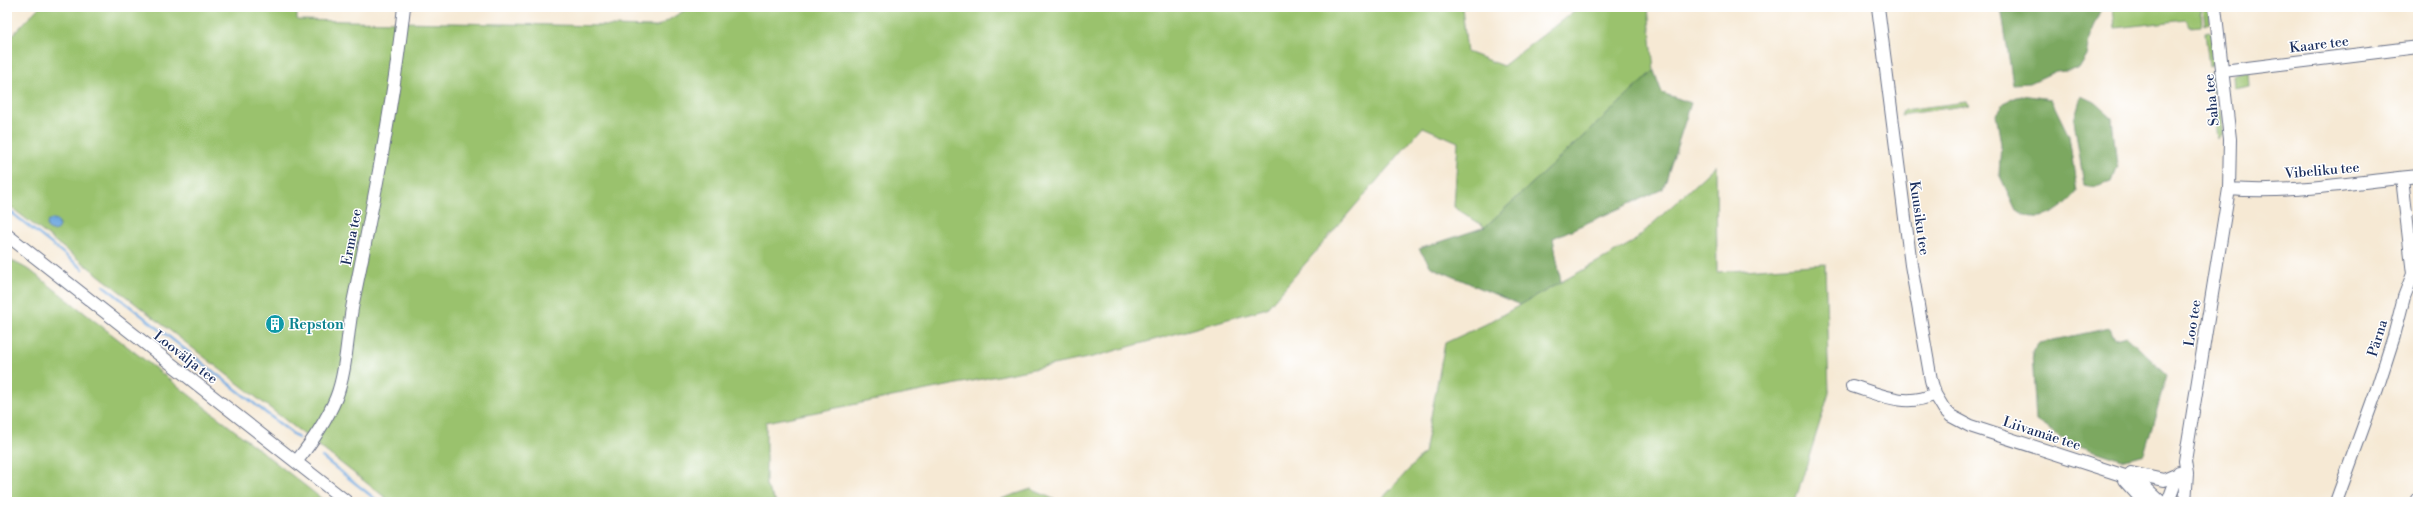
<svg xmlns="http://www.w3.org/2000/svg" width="2425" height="509" viewBox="0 0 2425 509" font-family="'Libre Bodoni',serif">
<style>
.green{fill:#9ac26d;stroke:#5a7866}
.forest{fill:#7ba860;stroke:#4b6c5f}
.water{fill:#71a9e0;stroke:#466c9f}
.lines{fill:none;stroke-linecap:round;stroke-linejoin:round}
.stream{stroke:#71a9e0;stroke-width:2.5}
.minor-casing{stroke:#687087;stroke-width:14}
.minor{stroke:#fff;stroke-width:12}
.labels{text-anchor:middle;stroke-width:3;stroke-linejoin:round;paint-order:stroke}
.street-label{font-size:14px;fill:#1b2f5e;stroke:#fff}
.culture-label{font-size:14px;font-weight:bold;fill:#0d838f;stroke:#fff;text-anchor:start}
</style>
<rect width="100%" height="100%" fill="#fff"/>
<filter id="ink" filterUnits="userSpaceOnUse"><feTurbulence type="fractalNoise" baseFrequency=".025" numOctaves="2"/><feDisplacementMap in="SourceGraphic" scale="8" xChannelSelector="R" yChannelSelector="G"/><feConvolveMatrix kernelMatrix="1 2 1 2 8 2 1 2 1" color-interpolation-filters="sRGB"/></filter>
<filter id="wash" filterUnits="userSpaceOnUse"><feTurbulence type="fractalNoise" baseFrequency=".012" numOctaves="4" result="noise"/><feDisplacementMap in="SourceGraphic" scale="16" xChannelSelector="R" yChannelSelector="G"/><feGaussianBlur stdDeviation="0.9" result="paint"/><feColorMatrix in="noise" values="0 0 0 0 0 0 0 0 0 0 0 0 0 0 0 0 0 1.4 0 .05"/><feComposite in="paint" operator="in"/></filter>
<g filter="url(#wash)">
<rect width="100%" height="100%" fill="#f6e9d4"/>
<path class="green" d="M39,7H297V20L657,27L690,7H1462L1467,52L1503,66L1579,7H1648L1654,71L1485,227L1454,207L1458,142L1423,127L1267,308L1093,357L766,422V486L776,502H391L7,204V41Z
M2113,7H2201L2202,26L2189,27L2186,20L2115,28Z
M2203,7H2210V23L2205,25Z
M2209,31L2213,34L2215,59L2212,65L2209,66L2205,32Z
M2210,72L2217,76L2219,90L2212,91Z
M2248,72L2249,86L2234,89L2233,75Z
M1966,102L1969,105L1901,115L1903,110Z
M2213,105C2225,109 2222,123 2222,133L2217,139Z
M1716,165L1717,272L1825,264L1829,393L1795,502H1379L1424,453L1445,343L1486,324L1633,242Z
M7,258L31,271L326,502H7Z
M1031,489L1060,502H992Z"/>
<path class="forest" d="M2001,7H2102L2092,29L2087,56L2079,69L2056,71L2030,83L2013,84Z
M1654,71L1662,93L1691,103L1663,189L1553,238L1561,282L1520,305L1431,267L1419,249L1485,227Z
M2021,95L2051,99L2069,136L2077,192C2067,204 2050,219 2034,217C2028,217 2021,212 2016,210L1999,174L2001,144L1996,114L2004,103Z
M2081,96L2094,102L2112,118L2117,166L2111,182L2096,187L2084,185L2074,120Z
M2110,328L2115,339L2126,336L2167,375L2144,454L2122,460L2068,442L2036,421L2032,352L2039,343Z"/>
<path class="water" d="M47 225a6 6 0 1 1 12 0a6 6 0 1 1-12 0Z"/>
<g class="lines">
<path class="stream" d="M7,209L83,269
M104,286L298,438
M322,457L379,502"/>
</g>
</g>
<g filter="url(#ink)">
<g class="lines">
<defs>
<path id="minor" d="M1878,7L1911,265L1931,380L1935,394L1944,409L1951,416L1970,426L2131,478L2144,486L2161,502
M2223,71L2418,47
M2229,189C2292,194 2355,182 2418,176
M7,235L347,502
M1852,386C1881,395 1906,408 1935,394
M296,462C312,442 326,422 336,398C347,370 347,333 353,303C373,205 393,106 404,7
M2131,473L2164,480L2178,474
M2124,480L2144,502
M2168,502L2179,472
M2185,502L2187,474L2185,461L2229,189L2230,139L2215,7
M2336,502L2377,389L2394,336L2404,297L2413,274L2402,178
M2417,502L2418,499"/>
</defs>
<use href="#minor" class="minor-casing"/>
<use href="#minor" class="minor"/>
</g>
</g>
<defs>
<symbol id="building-disc" viewBox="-11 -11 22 22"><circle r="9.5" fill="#0f9aa8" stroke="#fff"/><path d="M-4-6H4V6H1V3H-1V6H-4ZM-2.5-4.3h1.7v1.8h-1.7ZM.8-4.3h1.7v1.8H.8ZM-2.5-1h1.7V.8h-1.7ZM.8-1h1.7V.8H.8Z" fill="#fff"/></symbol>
</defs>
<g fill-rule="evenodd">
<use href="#building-disc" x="264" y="313" width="22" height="22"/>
</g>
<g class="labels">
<g class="street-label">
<text transform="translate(2319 44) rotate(-7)" y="5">Kaare tee</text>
<text transform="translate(2211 100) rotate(-96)" y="5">Saha tee</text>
<text transform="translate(2322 170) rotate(-5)" y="5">Vibeliku tee</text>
<text transform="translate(1920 218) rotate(82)" y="5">Kuusiku tee</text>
<text transform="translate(351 237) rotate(-79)" y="5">Erma tee</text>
<text transform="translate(2192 323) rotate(-81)" y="5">Loo tee</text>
<text transform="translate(2377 338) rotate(-73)" y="5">Pärna</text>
<text transform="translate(186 357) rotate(38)" y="5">Loovälja tee</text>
<text transform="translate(2042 433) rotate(18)" y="5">Liivamäe tee</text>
</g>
<g class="culture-label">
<text x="289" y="329">Repston</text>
</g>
</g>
<rect width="2425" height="509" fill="none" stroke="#fff" stroke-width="24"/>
</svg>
